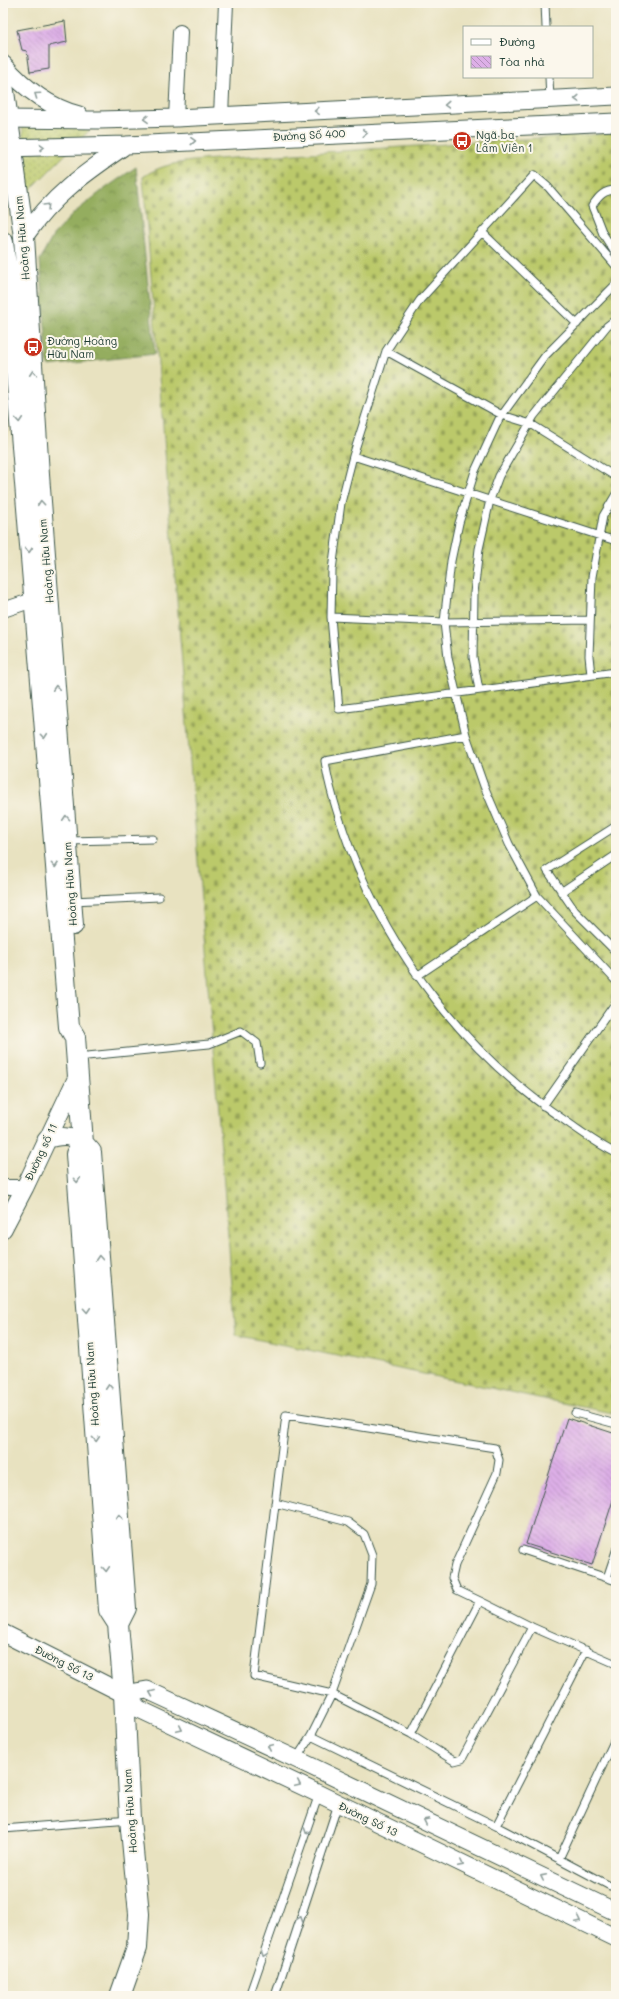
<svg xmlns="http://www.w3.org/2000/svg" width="619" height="1999" viewBox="0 0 619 1999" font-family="Mali,sans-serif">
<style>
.grass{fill:url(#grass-dots);stroke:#6d8350}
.forest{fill:url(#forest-crowns);stroke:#5a754a}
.cemetery{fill:url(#cemetery-stones);stroke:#6d8350}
.building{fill:url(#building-back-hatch)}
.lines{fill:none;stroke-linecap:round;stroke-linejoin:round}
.service-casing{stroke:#3d5649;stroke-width:9}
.minor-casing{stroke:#3d5649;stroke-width:16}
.tertiary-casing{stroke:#3d5649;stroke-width:19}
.secondary-casing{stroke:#3d5649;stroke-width:22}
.service{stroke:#fff;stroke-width:7}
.minor{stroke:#fff;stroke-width:14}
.tertiary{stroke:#fff;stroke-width:17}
.secondary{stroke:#fff;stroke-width:20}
.oneway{stroke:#8f9e9a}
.labels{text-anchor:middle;stroke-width:4;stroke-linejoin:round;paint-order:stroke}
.street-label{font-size:11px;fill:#1f3d34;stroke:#fbf7ec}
.poi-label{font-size:11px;fill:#1f3d34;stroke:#fbf7ec;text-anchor:start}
</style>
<defs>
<pattern id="grass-dots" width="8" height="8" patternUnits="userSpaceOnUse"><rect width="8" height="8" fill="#bbc96b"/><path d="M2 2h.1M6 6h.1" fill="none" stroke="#97a459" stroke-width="1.8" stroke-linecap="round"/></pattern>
<pattern id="forest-crowns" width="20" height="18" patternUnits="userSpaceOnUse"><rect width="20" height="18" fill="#94ad5f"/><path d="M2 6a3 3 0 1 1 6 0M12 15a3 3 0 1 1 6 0" fill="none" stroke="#788e4f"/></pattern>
<pattern id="cemetery-stones" width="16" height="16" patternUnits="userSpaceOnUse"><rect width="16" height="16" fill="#bbc96b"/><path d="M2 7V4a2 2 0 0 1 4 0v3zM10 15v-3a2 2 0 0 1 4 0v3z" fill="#97a459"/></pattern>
<pattern id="building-back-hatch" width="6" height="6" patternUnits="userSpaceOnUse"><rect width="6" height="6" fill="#ddafe7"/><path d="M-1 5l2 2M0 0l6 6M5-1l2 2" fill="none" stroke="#b390bc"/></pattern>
</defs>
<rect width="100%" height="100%" fill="#fbf7ec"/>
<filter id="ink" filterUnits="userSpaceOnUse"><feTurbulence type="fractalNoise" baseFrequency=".025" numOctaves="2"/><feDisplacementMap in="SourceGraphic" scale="8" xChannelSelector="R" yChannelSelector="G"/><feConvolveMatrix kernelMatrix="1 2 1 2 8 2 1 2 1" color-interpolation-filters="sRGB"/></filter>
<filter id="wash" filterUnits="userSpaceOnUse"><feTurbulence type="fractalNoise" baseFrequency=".012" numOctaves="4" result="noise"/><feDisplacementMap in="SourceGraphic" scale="16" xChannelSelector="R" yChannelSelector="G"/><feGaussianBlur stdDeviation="0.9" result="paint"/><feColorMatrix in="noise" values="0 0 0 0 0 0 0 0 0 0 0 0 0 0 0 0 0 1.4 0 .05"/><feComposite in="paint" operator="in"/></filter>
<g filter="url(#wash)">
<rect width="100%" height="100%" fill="#e8e2c0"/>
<path class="grass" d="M100,120L27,193L22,122Z"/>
<path class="forest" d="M136,167L155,354L48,366L40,260L54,234L74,213L103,190Z"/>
<path class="cemetery" d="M616,133V1414L236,1335L143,177C161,164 182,162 203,160Z"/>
<g id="blocks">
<path class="building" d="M65,21L67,42L49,46V69L30,72L27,51L22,50L17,30Z
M567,1418L616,1434V1491L592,1565L526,1544Z"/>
</g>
</g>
<g filter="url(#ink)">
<use href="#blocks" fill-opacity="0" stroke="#3d5649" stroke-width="1"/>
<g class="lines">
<defs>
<path id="service" d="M545,3L546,27
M549,77L550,100
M616,190C604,190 599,196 592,206L603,234L616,254
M482,232L577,324
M616,266L548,187L534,175L420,300L386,351L353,456L341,503L332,570L331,617L339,709L616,672
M616,284L545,356L499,419L475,471L459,523L451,561L444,622L448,658L466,735L484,786L509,844L537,896L616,981
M386,351L502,415L531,424L616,477
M353,456L616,541
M331,617L444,622L590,620
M591,675L589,656L592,577L603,516L616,494
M479,690L473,657L474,593L479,549L490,500L499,476L534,416L607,326L616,319
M466,735L325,761C329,790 339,819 349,846C392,958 467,1055 567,1122C583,1133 599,1145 616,1153
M616,826L547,870L575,911L616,952
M68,841L153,839
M561,892L616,855
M72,901L159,897
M417,976L537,896
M77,1057L209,1044L241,1031L257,1043L260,1063
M543,1106L616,1002
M575,1413L616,1424
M275,1503L348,1522L364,1534L372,1555L371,1584L332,1694L254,1676L286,1415L495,1448L499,1460L497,1473L455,1565L452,1578L457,1590L480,1601L411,1734
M523,1550L616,1581
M607,1578L616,1551
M480,1601L532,1627L616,1664
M586,1650L496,1826L559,1859L616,1737
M311,1736L496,1826
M296,1759L311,1736L332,1694L411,1734L454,1761L462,1759L532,1627
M3,1829L130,1819
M559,1859L610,1886L616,1885
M249,1996L319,1794
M275,1996L338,1804"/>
<path id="minor" d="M221,115L226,3
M176,118L180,32
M3,610L33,600
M3,1187H25"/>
<path id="tertiary" d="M3,64C24,88 48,107 79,115
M3,119L99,120L176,118L616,96
M3,148L126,145L616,122
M24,237C54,194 84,174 126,145
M46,1140C61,1135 70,1135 83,1143
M3,1229L25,1187L78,1075
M3,1633L124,1694L139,1709L319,1794L616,1938
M124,1694L147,1690L296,1759L616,1912"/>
<path id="secondary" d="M3,84L24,237L39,475L73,925
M3,242L10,298L69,1027L75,1037L83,1143L91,1152L126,1608L118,1624
M83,1143L76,1154L109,1610L118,1624L124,1694L130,1819L139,1914L137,1948L120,1996"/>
</defs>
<use href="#service" class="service-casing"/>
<use href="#minor" class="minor-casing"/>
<use href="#tertiary" class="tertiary-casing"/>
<use href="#secondary" class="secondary-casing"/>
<use href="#service" class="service"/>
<use href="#minor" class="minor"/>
<use href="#tertiary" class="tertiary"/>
<use href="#secondary" class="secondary"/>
</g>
<defs><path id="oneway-chevron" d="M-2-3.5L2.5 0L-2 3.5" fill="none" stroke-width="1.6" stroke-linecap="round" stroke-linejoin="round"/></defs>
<g class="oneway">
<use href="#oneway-chevron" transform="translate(37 95) rotate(-145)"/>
<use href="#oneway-chevron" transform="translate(577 99) rotate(177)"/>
<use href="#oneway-chevron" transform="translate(447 105) rotate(177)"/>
<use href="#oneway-chevron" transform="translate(317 111) rotate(177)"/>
<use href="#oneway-chevron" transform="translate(146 119) rotate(178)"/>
<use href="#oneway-chevron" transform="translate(365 133) rotate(-3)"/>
<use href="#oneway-chevron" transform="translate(193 141) rotate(-3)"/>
<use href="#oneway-chevron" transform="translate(42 147) rotate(-2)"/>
<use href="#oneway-chevron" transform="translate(47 206) rotate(-45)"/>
<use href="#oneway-chevron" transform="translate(33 373) rotate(-94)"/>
<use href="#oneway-chevron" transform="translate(19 420) rotate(86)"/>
<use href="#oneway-chevron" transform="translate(41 503) rotate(-95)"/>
<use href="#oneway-chevron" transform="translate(29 550) rotate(86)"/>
<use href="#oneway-chevron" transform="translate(56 688) rotate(-94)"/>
<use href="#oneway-chevron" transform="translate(44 736) rotate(85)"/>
<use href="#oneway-chevron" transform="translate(66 818) rotate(-94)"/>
<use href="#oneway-chevron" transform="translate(55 865) rotate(85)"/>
<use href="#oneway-chevron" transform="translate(77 1180) rotate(86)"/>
<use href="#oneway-chevron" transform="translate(99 1258) rotate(-94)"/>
<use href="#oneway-chevron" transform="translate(87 1310) rotate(86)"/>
<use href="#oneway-chevron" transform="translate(109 1387) rotate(-94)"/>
<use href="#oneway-chevron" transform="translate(96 1439) rotate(86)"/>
<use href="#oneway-chevron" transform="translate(119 1517) rotate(-94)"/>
<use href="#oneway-chevron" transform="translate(106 1569) rotate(86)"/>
<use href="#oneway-chevron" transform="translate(152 1693) rotate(-158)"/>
<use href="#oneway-chevron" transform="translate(180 1729) rotate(25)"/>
<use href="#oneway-chevron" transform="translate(270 1747) rotate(-155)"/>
<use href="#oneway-chevron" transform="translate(298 1784) rotate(25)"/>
<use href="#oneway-chevron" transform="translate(426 1821) rotate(-154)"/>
<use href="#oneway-chevron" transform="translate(307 1831) rotate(109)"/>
<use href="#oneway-chevron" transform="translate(461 1864) rotate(26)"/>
<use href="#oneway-chevron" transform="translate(543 1877) rotate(-154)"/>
<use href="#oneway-chevron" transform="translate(300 1919) rotate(-72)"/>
<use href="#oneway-chevron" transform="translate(578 1920) rotate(26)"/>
<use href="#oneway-chevron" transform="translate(264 1954) rotate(109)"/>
</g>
</g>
<defs>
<symbol id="bus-disc" viewBox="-11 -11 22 22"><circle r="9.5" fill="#c8321e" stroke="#fbf7ec"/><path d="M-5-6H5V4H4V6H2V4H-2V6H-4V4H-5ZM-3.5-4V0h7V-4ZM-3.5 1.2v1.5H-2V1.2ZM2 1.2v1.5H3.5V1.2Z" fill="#fff"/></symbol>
</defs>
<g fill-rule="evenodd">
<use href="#bus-disc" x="451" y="130" width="22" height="22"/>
<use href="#bus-disc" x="22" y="336" width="22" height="22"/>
</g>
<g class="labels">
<g class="street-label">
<text transform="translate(309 135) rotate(-3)" y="4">Đường Số 400</text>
<text transform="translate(22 238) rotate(-95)" y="4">Hoàng Hữu Nam</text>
<text transform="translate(46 561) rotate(-95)" y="4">Hoàng Hữu Nam</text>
<text transform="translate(70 884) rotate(-94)" y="4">Hoàng Hữu Nam</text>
<text transform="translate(41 1152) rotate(-65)" y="4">Đường số 11</text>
<text transform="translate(92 1384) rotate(-94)" y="4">Hoàng Hữu Nam</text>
<text transform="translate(64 1663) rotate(27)" y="4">Đường Số 13</text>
<text transform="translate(130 1811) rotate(-94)" y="4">Hoàng Hữu Nam</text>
<text transform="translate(368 1819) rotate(26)" y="4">Đường Số 13</text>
</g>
<g class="poi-label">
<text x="476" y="139">Ngã ba<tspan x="476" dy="13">Lâm Viên 1</tspan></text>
<text x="47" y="345">Đường Hoàng<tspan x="47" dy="13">Hữu Nam</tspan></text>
</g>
</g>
<rect width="619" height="1999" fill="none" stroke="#fbf7ec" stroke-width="16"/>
<rect x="463" y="26" width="130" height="52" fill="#fbf7ec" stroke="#a3ada2"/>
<rect x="471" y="39" width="20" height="6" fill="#ffffff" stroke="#a3ada2"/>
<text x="499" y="46" font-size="12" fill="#1f3d34">Đường</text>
<rect x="471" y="56" width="20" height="12" fill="url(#building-back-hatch)" stroke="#a3ada2"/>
<text x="499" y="66" font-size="12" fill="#1f3d34">Tòa nhà</text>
</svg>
